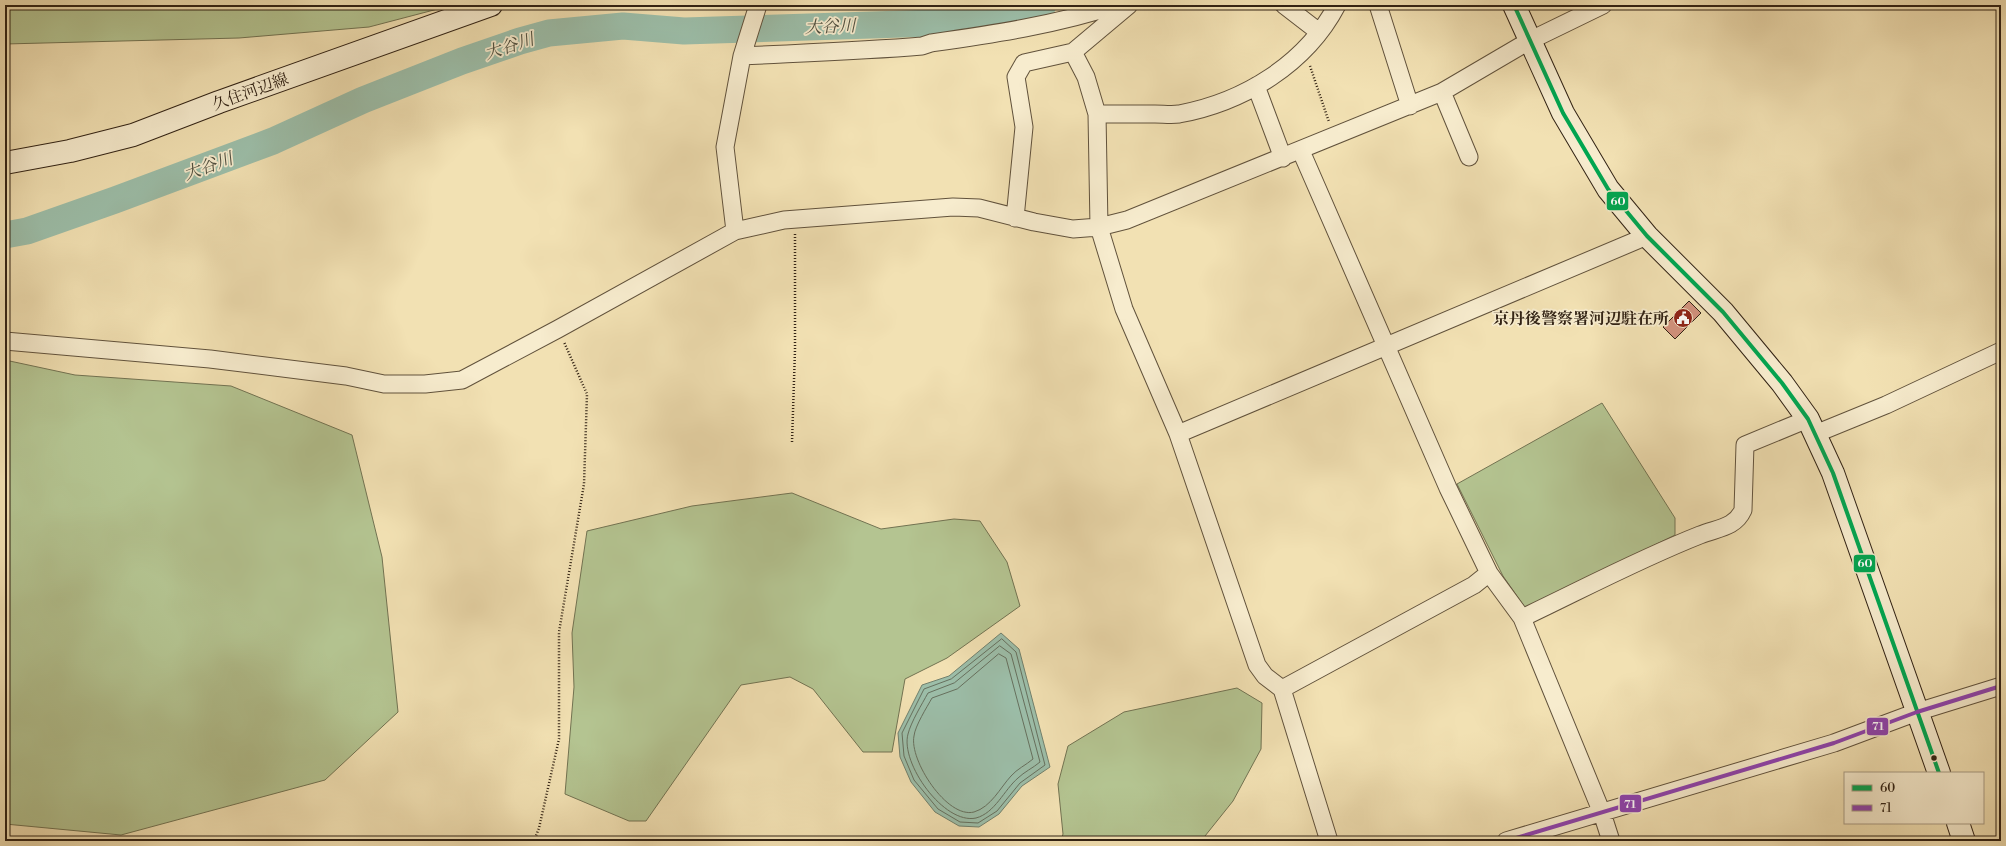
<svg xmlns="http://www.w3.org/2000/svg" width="2006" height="846" viewBox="0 0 2006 846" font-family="'Libre Bodoni','Noto Serif JP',serif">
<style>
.green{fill:#b4c491;stroke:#727352}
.water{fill:#9cbea9;stroke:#71806d}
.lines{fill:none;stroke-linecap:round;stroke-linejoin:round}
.shore{stroke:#66705e;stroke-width:1}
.river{stroke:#9cbea9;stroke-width:27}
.building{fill:#d2927d;stroke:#312214}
.minor-casing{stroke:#61523c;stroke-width:19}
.secondary-casing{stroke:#312214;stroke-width:24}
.path{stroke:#312214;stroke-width:2.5;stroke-dasharray:1 2;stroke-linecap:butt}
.minor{stroke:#f7ecce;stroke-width:17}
.secondary{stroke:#f7ecce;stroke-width:22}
.bus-1-casing{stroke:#f7ecce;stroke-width:7}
.bus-2-casing{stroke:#f7ecce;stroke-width:7}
.bus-1{stroke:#00a651;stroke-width:4}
.bus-2{stroke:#8e44ad;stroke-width:4}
.bus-dot{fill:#312214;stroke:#f7ecce;stroke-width:1.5}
.labels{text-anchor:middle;stroke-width:3.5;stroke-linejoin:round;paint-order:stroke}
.street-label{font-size:16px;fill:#312214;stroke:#f7ecce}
.poi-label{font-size:16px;font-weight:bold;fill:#312214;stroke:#f7ecce;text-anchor:end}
.water-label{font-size:17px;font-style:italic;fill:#515141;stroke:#f7ecce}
.line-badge{stroke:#f7ecce;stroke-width:1.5}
.badge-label{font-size:11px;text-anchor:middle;font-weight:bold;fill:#fff}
</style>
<rect width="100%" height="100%" fill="#f2e1b3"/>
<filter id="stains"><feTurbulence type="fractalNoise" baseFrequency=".005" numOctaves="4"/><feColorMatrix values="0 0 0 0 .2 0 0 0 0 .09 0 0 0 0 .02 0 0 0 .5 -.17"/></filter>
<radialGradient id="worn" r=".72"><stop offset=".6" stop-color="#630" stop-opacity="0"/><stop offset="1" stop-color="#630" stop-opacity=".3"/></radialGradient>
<path class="green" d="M5,5H453L369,27L239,38L5,44Z
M5,360L75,375L231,386L352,435L382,557L398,712L325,780L121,835L5,824Z
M1602,403L1675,518V535L1526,609L1503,576L1457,484Z
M792,493L881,529L954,519L980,521L1007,562L1020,606L947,658L905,679L892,752H863L813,689L790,677L741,685L646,821H629L565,794L574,687L572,633L587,531L692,506Z
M1237,688L1262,703L1261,749L1233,801L1201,841H1061L1063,834L1058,784L1068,746L1124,712Z"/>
<path class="water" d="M1001,633L1019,649L1050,767L1022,786L999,814L979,827L959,826L935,812L911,782L900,757L898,733L922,685L949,676Z"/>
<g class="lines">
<path class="shore" d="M1002,639L1016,652L1045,765L1020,783L997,811L978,823L960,822L938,809L914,780L904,756L902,733L924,689L951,679Z
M1000,646L1011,654L1040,762C1033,768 1024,772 1018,778C1004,790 995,813 976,818C944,825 900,763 908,734C911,722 922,704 928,693L954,683Z
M999,654L1006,658L1033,759C1026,765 1017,769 1011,776C1000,788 991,807 974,812C947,819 909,760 914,736C915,726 927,707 932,698L957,689Z"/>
<path class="river" d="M5,235L27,231L115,200L273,141L363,100L462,61L520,41L549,33L623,26L684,31L934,23L1031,9L1043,5"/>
</g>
<path class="building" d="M1689,301L1701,313L1675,339L1663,327Z"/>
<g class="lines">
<defs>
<path id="minor" d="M1129,5L1073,52L1086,77L1097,114L1099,227L1124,309L1178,434L1257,665L1265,676L1282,689L1329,841
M1284,5L1319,32
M1378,5L1410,106
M742,56C802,53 862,51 922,46L931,43C993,34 1056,25 1116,5
M1256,86L1283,158
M1442,92L1469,157
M1097,114C1116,114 1136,114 1155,114C1163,114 1172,115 1179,114C1244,102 1306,64 1337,5
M1301,151L1448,488L1489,573L1522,618L1602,813L1611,841
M1015,218L1024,127L1016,77L1024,63L1073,52
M735,231L725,147L742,56L758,5
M5,341L210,359L346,376L384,384H425L462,380L558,329L735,231L784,220L953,207L979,208L1034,222L1073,229L1099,227L1127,220L1442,92L1529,41L1603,5
M1178,434L1647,236
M1815,434L1886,405L2001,351
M1522,618C1581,590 1639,559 1700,535C1717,528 1735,528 1743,510L1745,445L1808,419
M1282,689L1474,585L1489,573
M1506,841L1834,743L1917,712L2001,686"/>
<path id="secondary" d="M1514,5L1563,113L1608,189L1647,236L1723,312L1782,383L1808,419L1833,473L1939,773
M5,163L70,151L133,135L219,102L491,5
M1958,823L1964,841"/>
</defs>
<use href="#minor" class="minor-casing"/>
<use href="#secondary" class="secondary-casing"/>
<path class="path" d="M1310,66L1329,122
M792,442L795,350V234
M534,841L539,828L559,739V632L584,484L587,394L564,342"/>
<use href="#minor" class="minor"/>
<use href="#secondary" class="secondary"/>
<defs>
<path id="bus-1" d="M1514,5L1563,113L1608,189L1647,236L1723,312L1782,383L1808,419L1833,473L1939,773"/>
<path id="bus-2" d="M1506,841L1834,743L1917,712L2001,686"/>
</defs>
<use href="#bus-1" class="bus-1-casing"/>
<use href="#bus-2" class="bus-2-casing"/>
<use href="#bus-1" class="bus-1"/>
<use href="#bus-2" class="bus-2"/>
</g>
<defs>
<symbol id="civic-disc" viewBox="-11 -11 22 22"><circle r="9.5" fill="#8f2418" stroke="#f7ecce"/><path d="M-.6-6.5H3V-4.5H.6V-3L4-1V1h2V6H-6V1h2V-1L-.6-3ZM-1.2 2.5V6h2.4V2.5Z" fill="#fff"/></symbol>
</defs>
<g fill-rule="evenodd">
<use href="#civic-disc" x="1672" y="307" width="22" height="22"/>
</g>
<circle class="bus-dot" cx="1934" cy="758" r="3.5"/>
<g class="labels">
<g class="street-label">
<text transform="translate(250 91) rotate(-20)" y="6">久住河辺線</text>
</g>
<g class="poi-label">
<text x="1669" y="324">京丹後警察署河辺駐在所</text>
</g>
<g class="water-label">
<text transform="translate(830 26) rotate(-2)" y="6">大谷川</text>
<text transform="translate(509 46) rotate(-18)" y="6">大谷川</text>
<text transform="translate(208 166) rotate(-20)" y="6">大谷川</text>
</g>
</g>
<g class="line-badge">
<rect x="1606" y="191" width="23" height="20" rx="4" fill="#00a651"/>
<rect x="1853" y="554" width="23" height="19" rx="4" fill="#00a651"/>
<rect x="1866" y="717" width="23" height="19" rx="4" fill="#8e44ad"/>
<rect x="1619" y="794" width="23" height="19" rx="4" fill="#8e44ad"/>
</g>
<g class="badge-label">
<text x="1618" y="205">60</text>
<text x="1865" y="567">60</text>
<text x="1878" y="730">71</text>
<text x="1630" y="808">71</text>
</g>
<rect width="2006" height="846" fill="none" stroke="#f2e1b3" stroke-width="20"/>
<rect x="6" y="6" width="1994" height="834" fill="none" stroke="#312214" stroke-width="2"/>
<rect x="10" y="10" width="1986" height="826" fill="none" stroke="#312214"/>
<rect x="1844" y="772" width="140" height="52" fill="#f7ecce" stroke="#a89b84"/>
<rect x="1852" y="785" width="20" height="6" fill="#00a651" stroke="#a89b84"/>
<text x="1880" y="792" font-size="12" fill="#312214">60</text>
<rect x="1852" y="805" width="20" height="6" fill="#8e44ad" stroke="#a89b84"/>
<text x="1880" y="812" font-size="12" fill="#312214">71</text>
<rect width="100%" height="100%" filter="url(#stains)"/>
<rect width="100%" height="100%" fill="url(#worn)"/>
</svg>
